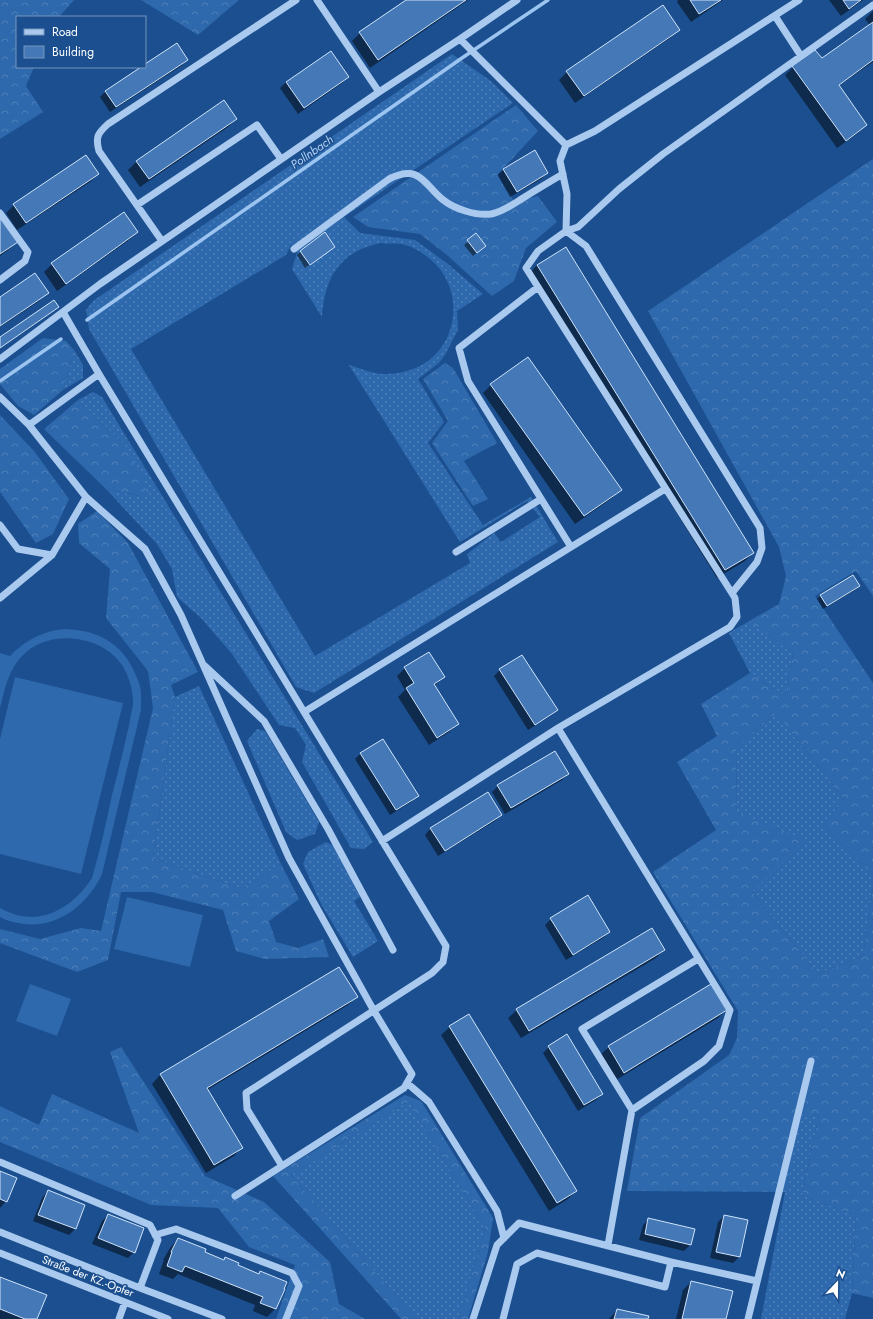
<svg xmlns="http://www.w3.org/2000/svg" width="873" height="1319" viewBox="0 0 873 1319" font-family="Jost,sans-serif">
<style>
.grass{fill:url(#grass-dots);fill-rule:evenodd}
.forest{fill:url(#forest-crowns)}
.pitch{fill:#2e69ad}
.shadow{fill:#0007}
.lines{fill:none;stroke-linecap:round;stroke-linejoin:round}
.stream{stroke:#9cc4f0;stroke-width:3.5}
.building{fill:#4478b7;stroke:#cfe3fa}
.minor{stroke:#a9c9ee;stroke-width:7}
.labels{text-anchor:middle;stroke-width:3;stroke-linejoin:round;paint-order:stroke}
.street-label{font-size:11px;fill:#fff;stroke:#1b4f8f}
.water-label{font-size:12px;font-style:italic;fill:#b5d3f5;stroke:#1b4f8f}
</style>
<defs>
<pattern id="grass-dots" width="8" height="8" patternUnits="userSpaceOnUse"><rect width="8" height="8" fill="#2e69ad"/><path d="M2 2h.1M6 6h.1" fill="none" stroke="#4d80b9" stroke-width="1.8" stroke-linecap="round"/></pattern>
<pattern id="forest-crowns" width="20" height="18" patternUnits="userSpaceOnUse"><rect width="20" height="18" fill="#2e69ad"/><path d="M2 6a3 3 0 1 1 6 0M12 15a3 3 0 1 1 6 0" fill="none" stroke="#4d80b9"/></pattern>
</defs>
<rect width="100%" height="100%" fill="#1b4f8f"/>
<path class="grass" d="M452,54L491,81L513,103L344,217L360,233L415,240L448,264L483,294L457,311L458,330L445,355L439,363L418,379L444,422L428,443L483,525L531,497L558,542L314,693L296,687L89,329L86,310L93,301ZM380,243C386,244 394,243 401,244C412,246 422,252 430,259C463,286 461,339 425,363C413,371 398,374 384,374C373,374 360,368 349,365L460,542L527,501L540,517L501,542L494,533L467,554L470,563L315,656L131,349L286,255L291,245L297,253L292,269L322,317C324,288 332,264 359,250C365,247 373,245 380,243Z
M74,350L83,365V378L63,390Z
M93,392L102,397L373,842L364,849L351,848L302,762L306,745L295,728L279,725L232,654L201,618L177,597L172,569L157,544L106,489L140,496L124,444L78,400Z
M749,621L793,653L785,696L750,673L729,633Z
M199,686L281,864L242,889L153,858L175,697Z
M776,713L844,799L823,825L873,875V885L863,956L818,974L752,892L737,812L736,748Z
M257,729L265,731L319,822L315,834L297,840L286,832L247,741Z
M326,842L333,845L360,897L354,901L378,941L353,957L321,904L303,864L308,852Z
M409,1101L485,1228L459,1319H416L291,1175Z
M800,1113L819,1115L802,1195L856,1215L852,1293L845,1319H761Z"/>
<path class="forest" d="M0,0H74L59,17H17V67H34L26,86L43,112L0,139Z
M141,0H239L198,35Z
M516,105L538,131L497,175L514,201L538,196L557,222L526,248L514,281L492,296L447,255L420,234L368,227L353,217Z
M873,159V596L856,571L815,596L873,683V875L823,825L844,799L776,713L736,748L737,812L805,840L752,892L818,974L863,956L873,885V1298L852,1293L856,1215L802,1195L819,1115L800,1114L786,1192L627,1191L640,1118L729,1055L737,1038L738,1011L653,872L716,830L677,762L717,736L701,704L750,673L785,696L793,653L749,621L779,604L786,576L779,547L648,311Z
M43,338L66,341L74,350L63,390L34,415L18,406L0,384V369Z
M445,363L453,368L497,443L464,461L488,499L473,506L432,443L448,421L423,379Z
M78,400L124,444L151,493L141,496L106,489L44,429Z
M0,415L34,451L69,499L53,534L36,543L0,492Z
M97,511L128,543L198,672L171,685L175,697L153,858L242,889L281,864L299,899L269,921L276,942L298,948L323,939L329,957L265,959L236,951L223,910L152,892H121L108,960L77,972L0,943V929L40,939L81,928L101,931L153,708L148,671L106,618L110,569L79,543L78,524Z
M121,1047L205,1176L264,1202L330,1262L339,1304L365,1319H276L295,1265L249,1247L218,1208L151,1205L0,1142V1106L39,1125L52,1094L139,1133L110,1052Z
M405,1095L421,1101L493,1218L488,1252L468,1319H459L485,1228L409,1101L291,1175L416,1319H401L273,1176Z"/>
<path class="pitch" d="M65,629C102,630 127,647 139,683C142,691 141,702 141,710L102,874C88,904 59,928 24,924C16,923 7,921 0,917V908C37,929 71,910 92,878C100,851 106,823 112,795C118,772 124,748 129,725C130,718 132,711 133,704C133,697 132,689 130,683C119,637 53,624 22,656C8,671 5,689 0,708V653L10,656C26,640 42,631 65,629Z
M15,677L123,703L81,874L0,854V739Z
M127,897L203,915L190,967L114,949Z
M30,984L71,999L57,1036L16,1021Z"/>
<path class="shadow" d="M408,0H468L370,68L352,41L360,33Z
M678,0H723L691,22L677,2Z
M829,0H863L841,16Z
M873,11V62L838,86L866,125L858,133L837,148L785,75L793,67L821,60L870,25L865,19Z
M678,30L670,38L575,103L559,80L567,72Z
M187,60L181,66L110,112L100,97L106,91L143,67H145V66Z
M348,77L342,83L298,114L280,88L286,82Z
M224,101L236,119L228,127L140,187L128,170L136,162Z
M504,169L547,173L541,179L510,197L498,175Z
M98,174L90,182L17,230L6,213L14,205Z
M124,213L137,232L129,240L57,291L44,272L52,264Z
M0,217L17,242L8,250L0,256Z
M476,235L481,249L473,256L464,245Z
M334,247L305,268L297,255L301,251Z
M537,265L753,553L745,561L717,578L529,274Z
M47,292L39,301L0,327V298Z
M57,307L51,313L0,348V338Z
M491,385L620,490L612,498L575,524L483,393Z
M859,586L855,590L823,609L817,599L821,595Z
M405,668L444,677L434,686L458,724L449,732L429,745L398,697L405,690L397,676Z
M500,670L556,710L550,716L528,730L494,676Z
M361,753L417,796L411,802L390,815L355,759Z
M568,774L562,780L505,814L492,792L498,786Z
M501,815L495,821L438,856L425,835L431,828Z
M551,919L609,932L603,938L566,960L545,925Z
M664,950L656,958L521,1038L508,1018L517,1010Z
M339,968L356,997L348,1005L207,1090L242,1147L234,1156L206,1173L152,1084L160,1075Z
M711,985L726,1010L718,1018L616,1080L600,1055L609,1047Z
M469,1015L576,1191L568,1199L549,1211L441,1035L450,1027Z
M549,1047L602,1094L596,1100L578,1111L543,1053Z
M0,1172L6,1201L0,1208Z
M48,1191L75,1229L69,1235L33,1221L42,1198Z
M108,1215L134,1252L128,1258L92,1244L102,1221Z
M724,1216L739,1257L733,1263L710,1258L718,1222Z
M649,1219L690,1245L684,1251L639,1240L643,1225Z
M178,1239L204,1253L223,1260L225,1258L237,1266L258,1274L260,1272L275,1309L267,1317L253,1311L255,1305L178,1274L173,1279L159,1274L164,1260H163L170,1248Z
M0,1278L36,1319H0Z
M691,1282L725,1319H676L683,1290Z
M617,1310L647,1319H609Z"/>
<g class="lines">
<path class="stream" d="M87,320L462,58L548,0
M0,381L61,339"/>
</g>
<path class="building" d="M406,0H466L378,60L359,32Z
M690,0H721L699,14Z
M843,0H861L849,9Z
M663,5L680,30L584,96L566,71Z
M873,22V60L839,85L867,125L846,141L792,66L815,50L822,58Z
M177,43L188,60L116,107L105,91L141,67H145V64Z
M331,51L349,77L304,108L286,82Z
M224,100L237,119L149,179L136,161Z
M535,150L548,173L517,192L503,169Z
M86,155L99,174L26,223L13,204Z
M124,212L138,232L66,284L51,263Z
M0,215L18,242L0,254Z
M325,232L335,247L310,265L300,251Z
M476,233L486,246L477,253L467,240Z
M566,247L754,553L725,570L537,265Z
M35,273L49,293L0,326V297Z
M54,300L59,307L0,348V337Z
M528,357L622,490L584,516L490,384Z
M853,575L860,586L827,606L820,595Z
M429,652L445,677L434,684L459,724L437,738L406,688L414,683L404,667Z
M522,655L558,710L535,725L499,669Z
M383,739L419,796L396,810L360,753Z
M555,751L569,774L511,808L497,785Z
M488,792L502,815L445,851L430,828Z
M588,895L610,932L573,955L550,918Z
M652,928L665,950L529,1031L516,1009Z
M339,967L358,997L207,1088L243,1148L214,1165L160,1074Z
M711,984L727,1010L624,1073L608,1046Z
M469,1014L577,1191L557,1203L449,1026Z
M567,1034L603,1094L584,1105L548,1046Z
M0,1171L17,1178L7,1202L0,1199Z
M48,1190L85,1205L76,1229L38,1215Z
M108,1214L144,1228L135,1253L98,1238Z
M724,1215L748,1220L740,1257L716,1252Z
M648,1218L695,1229L691,1245L645,1234Z
M178,1238L206,1249L205,1252L224,1260L225,1257L239,1263L238,1265L259,1274L260,1271L287,1282L284,1289H285L276,1309L260,1303L263,1297L185,1266L182,1272L167,1266L172,1252H171Z
M0,1277L47,1295L37,1319H25L0,1309Z
M691,1281L733,1291L726,1319H682Z
M617,1309L649,1316L648,1319H614Z"/>
<g class="lines">
<path class="minor" d="M317,0L379,92
M775,16L801,56
M460,39L566,145L595,131L799,0
M137,205L257,125L281,159
M0,213L28,252L25,261L0,280
M566,231L586,246L760,528L762,548L757,562L732,593
M566,231L578,227L619,189L663,154L873,5
M162,241L99,151C95,137 98,133 108,124L296,0
M294,249L389,179C420,164 423,183 442,199C454,209 476,216 491,214C503,212 513,204 523,198C536,190 549,182 563,174
M538,287L459,348L468,381L571,547
M63,312L99,374L446,946L443,962L432,973L246,1093L247,1109L282,1166
M0,359L100,284L379,92L460,39L517,0
M0,397L29,425L86,497L145,549L181,615L289,858L374,1011L412,1074L404,1088L235,1196
M29,425L99,374
M0,525L18,549L52,555
M456,552L541,499
M0,598L52,555L86,497
M205,666L264,721L328,829L393,950
M304,712L665,489
M558,728L730,1010L719,1046L704,1061L632,1110
M382,841L558,728L730,627L737,617L735,598L526,268L538,251L566,231L567,194L560,161L566,145
M407,1083L429,1102L497,1211L504,1238
M0,1162L150,1225L158,1240L140,1288
M0,1232L140,1288L222,1319
M155,1235L176,1229L292,1273L299,1286L286,1319
M608,1245L632,1110L582,1029L698,959
M0,1253L168,1319
M119,1319L125,1302
M473,1319L497,1245L519,1223L671,1262
M503,1319L517,1264L537,1253L665,1287L671,1262L757,1281
M748,1319L811,1061"/>
</g>
<g class="labels">
<g class="street-label">
<text transform="translate(88 1276) rotate(21)" y="4">Straße der KZ.-Opfer</text>
</g>
<g class="water-label">
<text transform="translate(312 152) rotate(-35)" y="4">Pollnbach</text>
</g>
</g>
<rect x="16" y="16" width="130" height="52" fill="#1b4f8f" stroke="#7695bc"/>
<rect x="24" y="29" width="20" height="6" fill="#a9c9ee" stroke="#7695bc"/>
<text x="52" y="36" font-size="12" fill="#ffffff">Road</text>
<rect x="24" y="46" width="20" height="12" fill="#4478b7" stroke="#7695bc"/>
<text x="52" y="56" font-size="12" fill="#ffffff">Building</text>
<g transform="translate(837 1283) rotate(22)" stroke="#1b4f8f" stroke-width="3" paint-order="stroke">
<path d="M0-3L7 15L0 10L-7 15Z" fill="#ffffff"/>
<text y="-6" font-size="11" font-weight="bold" text-anchor="middle" fill="#ffffff">N</text>
</g>
</svg>
